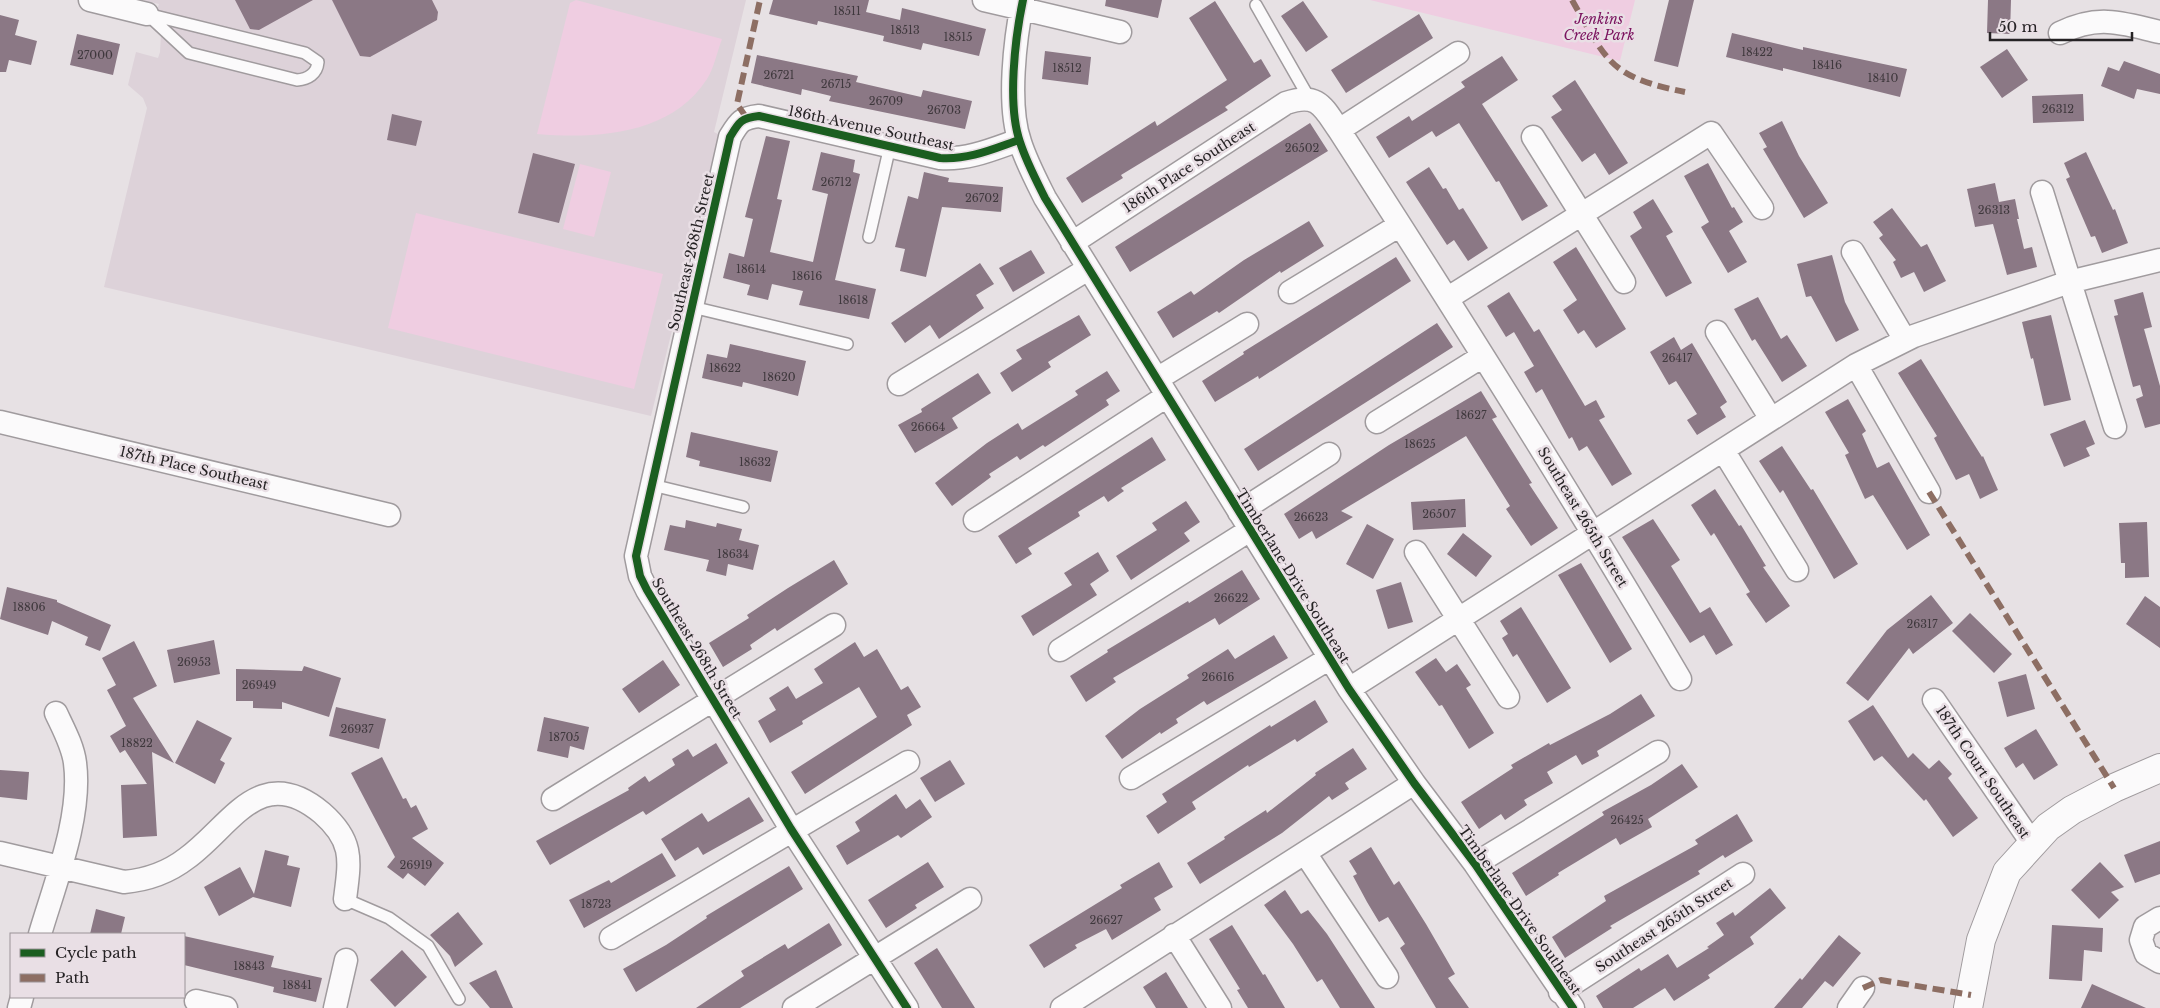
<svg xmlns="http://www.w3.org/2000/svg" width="2160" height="1008" viewBox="0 0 2160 1008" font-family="'Libre Baskerville',serif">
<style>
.built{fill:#ddd2d9}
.green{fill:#efcde1}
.building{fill:#8b7885}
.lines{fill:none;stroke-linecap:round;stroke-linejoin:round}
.service-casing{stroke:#a09b9e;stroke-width:14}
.minor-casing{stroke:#a09b9e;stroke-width:25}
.tertiary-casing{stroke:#a09b9e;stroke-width:30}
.service{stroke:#fbfafb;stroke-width:11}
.minor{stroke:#fbfafb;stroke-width:22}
.tertiary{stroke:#fbfafb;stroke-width:28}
.quiet{stroke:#8d6e63;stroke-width:6;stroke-dasharray:12 6;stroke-linecap:butt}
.cycleway-casing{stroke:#e9dfe5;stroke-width:11}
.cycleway{stroke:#1b5e20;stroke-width:8}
.labels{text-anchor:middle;stroke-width:5;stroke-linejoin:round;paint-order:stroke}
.number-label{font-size:11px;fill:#3f383d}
.park-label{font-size:14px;font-style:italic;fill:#7b135f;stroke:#e9dfe5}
.street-label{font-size:14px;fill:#262325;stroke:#e9dfe5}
</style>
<rect width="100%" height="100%" fill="#e7e1e4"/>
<path class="built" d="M142,0H746L714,132L720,135L651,416L104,287L147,108L143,98L128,85L136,52L158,58L160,52L161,34L152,23L159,4Z"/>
<path class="green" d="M576,0L722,39C717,52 714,68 707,79C671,135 597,139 537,134L570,3Z
M1370,0H1635L1620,61Z
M580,164L611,172L594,237L563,229Z
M416,213L663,274L634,389L388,328Z"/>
<path class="building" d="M235,0H313L259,30L250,29Z
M332,0H432L438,12L437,20L370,57L360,56Z
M773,0H869L866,12L900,20L902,8L986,29L979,56L923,43L921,50L883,41L884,36L818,21L817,25L769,14Z
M1106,0H1162L1158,18L1105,6Z
M1669,0H1694L1678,67L1654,61Z
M1988,0H2011L2010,34L1987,33Z
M1215,1L1254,63L1261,59L1271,76L1225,107L1228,110L1121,175L1123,178L1082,203L1066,178L1155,121L1157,126L1227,80L1189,18Z
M1303,1L1328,37L1306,52L1281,16Z
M1419,14L1433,38L1346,93L1331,70Z
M0,15L19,20L15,35L37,41L31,65L9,60L6,72H0Z
M1732,33L1803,50V47L1907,69L1900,97L1783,68V71L1726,57Z
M77,34L120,44L113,75L70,65Z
M2007,49L2028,80L2002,98L1980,67Z
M1045,51L1091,57L1088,85L1042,79Z
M757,55L858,76L856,82L921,97L923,90L972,101L965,129L829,101L831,96L802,89L801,95L751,83Z
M1502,56L1518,80L1482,104L1548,206L1522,221L1499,181L1496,182L1459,123L1436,137L1432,131L1389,158L1376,137L1409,116L1412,121L1465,87L1461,82Z
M2124,61L2160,74V94L2137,89L2134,99L2101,86L2108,67L2119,71Z
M1575,80L1628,163L1609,175L1595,153L1582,162L1551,117L1562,110L1552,96Z
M2083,94L2084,121L2033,123L2032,96Z
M392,114L422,121L416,146L387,140Z
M1782,121L1799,156L1828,203L1804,218L1763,149L1767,147L1759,133Z
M1310,123L1328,151L1130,272L1115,247Z
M766,136L790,141L777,199L782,200L770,252L813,262L828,194L812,190L821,152L855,160L853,172L860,174L835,280L876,289L869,319L799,305L803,291L772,284L768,300L747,295L750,285L723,278L729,253L744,257L753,219L745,217Z
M2086,152L2113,210L2115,209L2128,243L2102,253L2095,236L2091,237L2066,179L2070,177L2064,163Z
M533,153L575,164L559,223L518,213Z
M1708,163L1732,208L1734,207L1743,222L1729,231L1747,262L1728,273L1701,227L1709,222L1684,176Z
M1429,167L1443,189L1446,188L1459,210L1463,208L1488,248L1468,261L1454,240L1447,245L1406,182Z
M924,172L949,178L948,182L1003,187L1001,212L942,207L926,277L900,271L905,249L895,247L908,196L918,199Z
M1995,183L1999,202L2015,199L2019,219H2017L2024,249L2032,247L2037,267L2007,275L1993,224L1975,227L1967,189Z
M1653,199L1673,232L1666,236L1692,283L1666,297L1630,236L1642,228L1633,212Z
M1892,208L1921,247L1927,244L1946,281L1924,292L1914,272L1901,278L1893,262L1896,260L1879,238L1883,235L1873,222Z
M1309,221L1324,246L1281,273L1280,271L1219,313L1217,311L1173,338L1157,312L1191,291L1194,295L1244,260Z
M1576,247L1626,329L1596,348L1584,330L1578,334L1563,310L1577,300L1553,262Z
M1031,250L1045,273L1013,292L999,268Z
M1832,255L1845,302L1859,330L1836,342L1811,296L1806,297L1797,264Z
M1396,257L1411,281L1259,379L1258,376L1215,402L1202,381L1244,354L1243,352Z
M980,263L994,284L976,295L984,308L939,339L930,325L905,343L891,323Z
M1509,292L1534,332L1539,329L1585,406L1596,400L1605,417L1599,420L1632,474L1612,486L1587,446L1579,451L1572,437L1569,439L1542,389L1536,393L1524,372L1534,366L1514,332L1506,337L1487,306Z
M2143,292L2152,327L2144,329L2160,386V424L2145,428L2136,399L2143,396L2140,385L2133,387L2114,316L2118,315L2114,300Z
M1758,297L1781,339L1787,335L1807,366L1782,382L1755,339L1752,341L1734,309Z
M1079,315L1091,335L1048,362L1051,367L1012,392L1000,373L1022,359L1016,350Z
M2051,315L2071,400L2044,406L2033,358L2031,359L2022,322Z
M1437,323L1453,347L1258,471L1244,449Z
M1674,337L1681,350L1692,343L1727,402L1720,407L1726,417L1697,435L1687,420L1697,414L1676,381L1669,385L1650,352Z
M730,344L806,361L798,396L743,382L742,387L702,378L707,354L727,358Z
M1921,359L1982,457L1983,456L1998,490L1980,499L1969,474L1956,480L1934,438L1937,436L1898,373Z
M1107,371L1120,391L1106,400L1109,405L1045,447L1043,445L1020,460L1017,456L989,474L991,477L952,506L935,483L987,443L1018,423L1022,430L1078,395L1075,391Z
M978,373L991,393L952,418L958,428L915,453L898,425L922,412L921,409Z
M1481,391L1497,417L1492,419L1532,483L1529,484L1558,528L1531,546L1506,509L1510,506L1466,436L1341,511L1353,517L1316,539L1312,531L1299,539L1284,514L1389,445Z
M1848,399L1866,431L1862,434L1877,468L1889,462L1930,535L1907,550L1873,495L1865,499L1845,455L1849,453L1825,412Z
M2085,420L2095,444L2086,448L2090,456L2064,467L2050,434Z
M691,432L778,451L771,482L699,466L700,461L686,457Z
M1152,437L1166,460L1121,488L1124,491L1108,502L1104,496L1078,512L1080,516L1028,548L1032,554L1016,564L998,536Z
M1782,446L1811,490L1813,489L1858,564L1834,579L1783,490L1780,493L1759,461Z
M1715,489L1739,526L1741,525L1766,566L1763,567L1790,606L1766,623L1746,594L1750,592L1714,533L1711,536L1691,505Z
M1465,499L1466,527L1413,530L1411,502Z
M1186,501L1200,522L1184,533L1190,541L1131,580L1116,556L1157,530L1152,523Z
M1653,519L1680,560L1671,566L1700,613L1710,607L1733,645L1716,655L1704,635L1690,643L1622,537Z
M686,520L716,527L717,523L742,529L739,540L759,545L753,570L728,564L726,576L706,571L709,560L664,550L670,525L685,528Z
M2147,522L2149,577L2125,578V563H2121L2119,523Z
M1367,524L1394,539L1373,579L1346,564Z
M1463,533L1492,556L1476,577L1447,554Z
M1098,552L1109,571L1090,584L1097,595L1033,636L1021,616L1072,585L1064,573Z
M834,560L848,584L777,631L775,628L750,645L752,649L723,667L709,643L749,618L747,615L788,588Z
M1581,563L1632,649L1610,663L1558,575Z
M1242,570L1260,599L1219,625L1215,618L1113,678L1116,682L1086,702L1070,676L1108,652L1107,650L1188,601L1189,603Z
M1401,582L1413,622L1388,629L1376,590Z
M7,587L57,600V602L111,625L100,651L85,645L88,637L52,621L48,635L0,619Z
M1931,595L1953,623L1913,654L1909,648L1868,701L1846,683L1887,630Z
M2145,596L2160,607V648L2126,624Z
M1521,607L1571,688L1547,703L1517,654L1513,657L1502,638L1508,634L1500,621Z
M1970,613L2012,654L1994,673L1952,631Z
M1274,635L1288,658L1207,705L1204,701L1176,719L1178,723L1161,734L1160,732L1122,759L1105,736L1140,709L1189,678L1187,675L1228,649L1235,659Z
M214,640L220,674L174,683L167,650Z
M134,641L157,686L133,698L174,763L152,752L157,836L123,838L121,785L147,784L125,750L120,753L110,736L126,726L107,690L116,685L102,658Z
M855,642L864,657L877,649L901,690L908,686L921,707L907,715L912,725L805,794L791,772L877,717L859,687L802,721L803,724L770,743L758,721L776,710L769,698L788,686L796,699L823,683L814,669Z
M1436,658L1446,672L1457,664L1471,685L1466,688L1494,733L1469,749L1442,705L1439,706L1415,672Z
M663,660L680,685L639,713L622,689Z
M304,666L341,678L329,717L282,702V709L253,708V701H236V669L302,671Z
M2026,674L2035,709L2007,717L1998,682Z
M1641,694L1655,716L1597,751L1599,756L1582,765L1576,755L1547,772L1553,783L1524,800L1527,805L1505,820L1501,814L1479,829L1461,802L1513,768L1511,765L1549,743L1550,745L1610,714Z
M1315,700L1328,722L1297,742L1295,739L1249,767L1248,765L1192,802L1196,809L1158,834L1146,816L1167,802L1162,794L1270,725L1271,727Z
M1873,705L1908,758L1913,753L1929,769L1939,760L1952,774L1948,778L1978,818L1953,837L1926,799L1924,801L1882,756L1874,761L1848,721Z
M336,707L386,719L379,749L329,736Z
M544,717L589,727L584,750L570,746L568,758L537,751Z
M197,720L232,738L220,760L225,763L215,784L175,763Z
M2036,729L2058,765L2034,780L2023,763L2016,768L2004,748Z
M716,743L728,763L646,815L643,811L550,865L536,841L629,790L628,788L645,776L649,782L675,765L672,759L688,749L693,757Z
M1353,748L1367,769L1345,783L1349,789L1332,800L1329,796L1282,833L1200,884L1187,863L1225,839L1224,837L1266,810L1267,813L1316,775L1315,773Z
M382,757L403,799L406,798L411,808L416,805L428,829L412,838L444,863L425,886L408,873L403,879L387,867L395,857L351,773Z
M950,760L965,784L935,802L920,778Z
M1682,764L1698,787L1648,819L1652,827L1620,845L1616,838L1558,873L1559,875L1526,896L1512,873L1604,815L1602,812L1651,785Z
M0,770L29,772L27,800L0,797Z
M896,794L906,809L920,799L932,817L901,838L898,835L847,865L836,846L860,831L855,822Z
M749,797L764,821L703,855L698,847L675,861L661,839L702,813L708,822Z
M1737,814L1753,841L1725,858L1723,855L1698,871L1700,874L1610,926L1612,928L1565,958L1552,937L1606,901L1604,896L1698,844L1695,840Z
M2160,841V874L2135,883L2124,855Z
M1371,847L1394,885L1399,881L1426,924L1455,974L1448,978L1469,1008H1436L1400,948L1405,944L1388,917L1379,922L1367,902L1353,876L1357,874L1349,861Z
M265,850L289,856L287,865L300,868L291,907L253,897L219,916L204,887L240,867L254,894Z
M662,853L676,876L584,928L569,900L609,880L611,883Z
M928,862L944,887L915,905L917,908L886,928L868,900Z
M1159,862L1173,887L1154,898L1161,910L1112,940L1106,929L1075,945L1077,948L1044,968L1029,945L1122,888L1120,885Z
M2100,862L2124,887L2111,892L2119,900L2099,919L2071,890Z
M789,866L803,889L636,992L623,969L666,945L707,918L706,916Z
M1770,888L1786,908L1750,937L1754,944L1708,975L1710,978L1674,1001L1665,988L1633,1008H1603L1596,996L1639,968L1641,971L1668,954L1677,968L1709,948L1707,947L1724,935L1716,923L1733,912L1735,916Z
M1285,890L1301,914L1308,910L1327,934L1375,1008H1340L1322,979L1317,982L1293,944L1264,905Z
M96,909L125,917L121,934H90Z
M458,912L483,944L455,967L450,956L430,935Z
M829,923L842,945L740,1008H696L744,976L741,971L785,944L788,949Z
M1232,925L1263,975L1265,974L1285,1008H1248L1237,990L1240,989L1209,939Z
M2052,925L2103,928L2102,952L2084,950L2082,981L2049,979Z
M1839,935L1861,953L1833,987L1825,981L1802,1008H1774L1800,978L1802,980Z
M184,936L274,956L271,967L322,978L316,1002L273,992L274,987L184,965Z
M937,948L975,1008H942L914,963Z
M402,950L427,977L395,1007L370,980Z
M496,970L505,990L513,1008H490L469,983Z
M1166,972L1188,1008H1156L1143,987Z
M2092,984L2146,1008H2081Z"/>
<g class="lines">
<defs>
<path id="service" d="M1256,5L1309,98
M147,14L305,53L318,62C317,74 308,79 297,80L189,53Z
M869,237L890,146
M692,307L847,344
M652,485L743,507
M345,899L389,918L428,946L459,999"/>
<path id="minor" d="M90,0L147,14
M984,0L1120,32
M1023,0C1015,38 1007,105 1020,142C1026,161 1036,180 1045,198L1349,689L1414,783L1475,864L1573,1008
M2060,33C2099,14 2120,23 2160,32
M1339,130L1458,53
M1533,137L1624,282
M2042,192L2115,427
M1072,243L1286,103C1318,92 1323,107 1339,130C1456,311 1571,493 1680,679
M1853,252L1905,340
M1290,292L1400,225
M1448,298L1711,133L1762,208
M1717,332L1771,419
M1856,365L1929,492
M1157,379L1247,324
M899,384L1088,269
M0,422L389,515
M1377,422L1483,356
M1723,450L1797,570
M1239,512L1329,454
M975,520L1167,396
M1416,552L1508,697
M1060,650L1250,530
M1349,689L1856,365L1914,336L2069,282L2160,260
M1934,700L2032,843
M1131,778L1330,658
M553,799L834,625
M0,853L124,882C146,880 169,872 187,858C231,826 260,761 322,813C354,841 350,860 345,899
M1305,853L1387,977
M1475,864L1658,752
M2160,918L2145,927L2141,940L2146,954L2160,962
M40,934C55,883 82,816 75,763C73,746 63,728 56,713
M1174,935L1220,1008
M611,938L908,762
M1560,992L1743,874
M196,1001L226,1008
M19,1008L22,997
M335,1008L346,960
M794,1008L970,899
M907,1008L791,829L647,590L640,576L636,556L730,137C739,122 741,118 759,116L940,158C969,160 993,149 1019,140
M1062,1008L1414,783
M1849,1008L1863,988"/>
<path id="tertiary" d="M1968,1008L1981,940L2007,872L2048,827L2072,810L2114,788L2160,768"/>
</defs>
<use href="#service" class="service-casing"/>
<use href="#minor" class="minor-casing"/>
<use href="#tertiary" class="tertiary-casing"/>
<use href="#service" class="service"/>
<use href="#minor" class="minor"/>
<use href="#tertiary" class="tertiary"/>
<path class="quiet" d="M1572,0C1607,62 1610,77 1685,92
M746,117L737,104L760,0
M1929,492L2114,788
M1863,988L1881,980L1971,995"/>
<defs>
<path id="cycleway" d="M1023,0C1015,38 1007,105 1020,142C1026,161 1036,180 1045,198L1349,689L1414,783L1475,864L1573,1008
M907,1008L791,829L647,590L640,576L636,556L730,137C739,122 741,118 759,116L940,158C969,160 993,149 1019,140"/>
</defs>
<use href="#cycleway" class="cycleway-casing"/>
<use href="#cycleway" class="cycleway"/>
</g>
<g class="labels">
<g class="number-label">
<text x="847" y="15">18511</text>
<text x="905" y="34">18513</text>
<text x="958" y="41">18515</text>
<text x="1757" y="56">18422</text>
<text x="95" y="59">27000</text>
<text x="1827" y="69">18416</text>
<text x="1067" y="72">18512</text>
<text x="779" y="79">26721</text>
<text x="1883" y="82">18410</text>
<text x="836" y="88">26715</text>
<text x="886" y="105">26709</text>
<text x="2058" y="113">26312</text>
<text x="944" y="114">26703</text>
<text x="1302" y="152">26502</text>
<text x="836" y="186">26712</text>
<text x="982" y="202">26702</text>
<text x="1994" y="214">26313</text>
<text x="751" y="273">18614</text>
<text x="807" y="280">18616</text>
<text x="853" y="304">18618</text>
<text x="1677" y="362">26417</text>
<text x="725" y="372">18622</text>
<text x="779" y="381">18620</text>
<text x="1471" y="419">18627</text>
<text x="928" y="431">26664</text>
<text x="1420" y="448">18625</text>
<text x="755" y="466">18632</text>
<text x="1439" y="518">26507</text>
<text x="1311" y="521">26623</text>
<text x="733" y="558">18634</text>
<text x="1231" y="602">26622</text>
<text x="29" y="611">18806</text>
<text x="1922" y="628">26317</text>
<text x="194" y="666">26953</text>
<text x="1218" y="681">26616</text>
<text x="259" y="689">26949</text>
<text x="357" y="733">26937</text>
<text x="564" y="741">18705</text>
<text x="137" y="747">18822</text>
<text x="1627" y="824">26425</text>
<text x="416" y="869">26919</text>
<text x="596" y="908">18723</text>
<text x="1106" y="924">26627</text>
<text x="249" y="970">18843</text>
<text x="297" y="989">18841</text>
</g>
<g class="park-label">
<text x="1599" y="24">Jenkins<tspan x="1599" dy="16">Creek Park</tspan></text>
</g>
<g class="street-label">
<text transform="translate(871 128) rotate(12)" y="5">186th Avenue Southeast</text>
<text transform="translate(1189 167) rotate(-33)" y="5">186th Place Southeast</text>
<text transform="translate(691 252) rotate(-77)" y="5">Southeast 268th Street</text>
<text transform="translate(194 468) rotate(13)" y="5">187th Place Southeast</text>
<text transform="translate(1583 517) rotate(59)" y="5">Southeast 265th Street</text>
<text transform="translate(1293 576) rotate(58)" y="5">Timberlane Drive Southeast</text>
<text transform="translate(697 648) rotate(59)" y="5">Southeast 268th Street</text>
<text transform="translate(1983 772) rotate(56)" y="5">187th Court Southeast</text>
<text transform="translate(1520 910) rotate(55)" y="5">Timberlane Drive Southeast</text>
<text transform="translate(1664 925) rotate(-33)" y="5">Southeast 265th Street</text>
</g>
</g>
<rect x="10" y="933" width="175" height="65" fill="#e9dfe5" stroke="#9b9498"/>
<rect x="20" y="949" width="25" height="8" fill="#1b5e20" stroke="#9b9498"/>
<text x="55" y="958" font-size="15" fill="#262325">Cycle path</text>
<rect x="20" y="974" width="25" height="8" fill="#8d6e63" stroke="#9b9498"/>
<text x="55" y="983" font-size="15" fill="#262325">Path</text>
<path d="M1990 32v8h142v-8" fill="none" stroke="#262325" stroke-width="2.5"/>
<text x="1998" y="32" font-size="15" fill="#262325" stroke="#e9dfe5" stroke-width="4" paint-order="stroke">50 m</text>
</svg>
